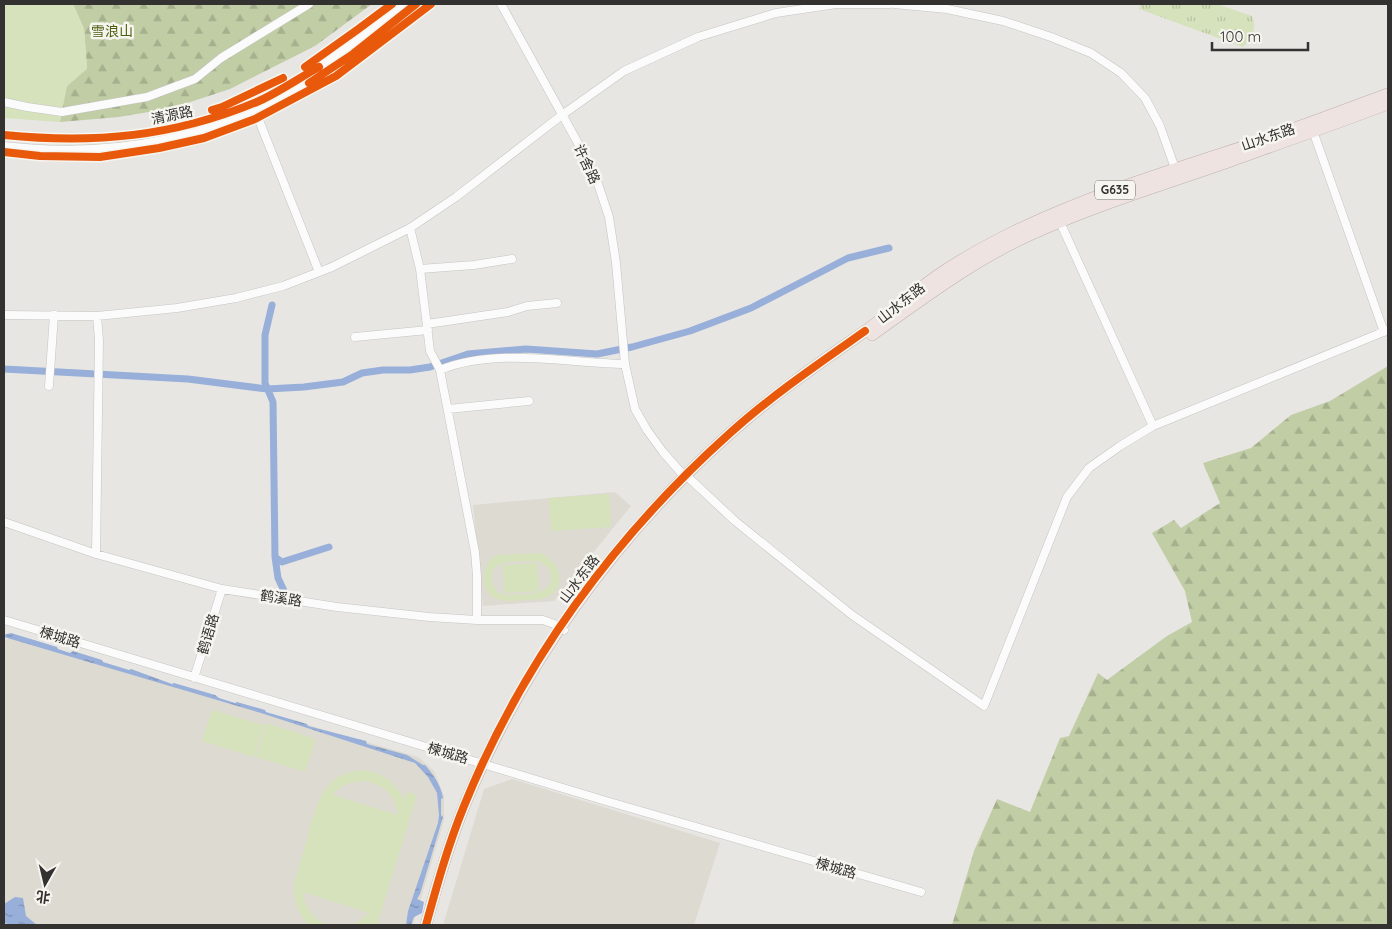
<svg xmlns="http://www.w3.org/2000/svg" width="1392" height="929" viewBox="0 0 1392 929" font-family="Quicksand,'Noto Sans SC',sans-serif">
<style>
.built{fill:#dddad1}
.grass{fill:url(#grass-tufts)}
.forest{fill:url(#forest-firs)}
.park{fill:#d6e2bb;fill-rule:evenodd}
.water{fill:url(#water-ripples)}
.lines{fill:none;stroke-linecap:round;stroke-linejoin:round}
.canal{stroke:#98afd9;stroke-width:7}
.minor-casing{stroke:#c4c4c2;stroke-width:9}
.highway-casing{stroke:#beb3ae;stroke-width:12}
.minor{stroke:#fbfbfb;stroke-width:8}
.highway{stroke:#eee3e0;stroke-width:11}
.cycleway-casing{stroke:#f6f5ef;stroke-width:11}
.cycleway{stroke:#e8590c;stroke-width:8}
.labels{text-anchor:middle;stroke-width:5;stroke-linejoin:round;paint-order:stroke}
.shield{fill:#f6f5ef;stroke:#6e6c69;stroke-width:1}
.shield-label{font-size:12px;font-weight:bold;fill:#333230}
.park-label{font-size:14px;fill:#4d6010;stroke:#f6f5ef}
.street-label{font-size:14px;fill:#333230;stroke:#f6f5ef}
</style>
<defs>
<pattern id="grass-tufts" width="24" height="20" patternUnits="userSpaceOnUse" patternTransform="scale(1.25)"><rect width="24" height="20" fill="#d6e2bb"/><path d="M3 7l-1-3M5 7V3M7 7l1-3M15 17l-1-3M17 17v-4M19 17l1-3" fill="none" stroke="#b8c2a1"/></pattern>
<pattern id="forest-firs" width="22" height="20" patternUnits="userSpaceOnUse" patternTransform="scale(1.25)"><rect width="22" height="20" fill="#c1cda4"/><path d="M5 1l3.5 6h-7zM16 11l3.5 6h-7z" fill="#a6b08e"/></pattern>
<pattern id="water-ripples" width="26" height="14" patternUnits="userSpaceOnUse" patternTransform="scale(1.25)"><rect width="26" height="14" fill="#98afd9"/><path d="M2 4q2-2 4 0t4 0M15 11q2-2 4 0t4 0" fill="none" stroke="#7d8fb0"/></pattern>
</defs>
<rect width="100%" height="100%" fill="#e7e6e3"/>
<path class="built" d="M615,492L631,506L554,601L483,606L473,505Z
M9,638L418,757L434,771L444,796V820L413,925H4V641Z
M512,779L720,843L694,925H443L484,789Z"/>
<path class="grass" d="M1140,4H1217L1252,16C1257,28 1253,38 1243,47L1139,9Z"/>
<path class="forest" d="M73,4H372L315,46L230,89L172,108L119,117L60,122L62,103L67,86L87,68L84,29Z
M1388,366V925H952L974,851L997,799L1030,812L1060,738L1069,736L1098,673L1107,680L1167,636L1192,622L1185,591L1152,533L1174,520L1181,528L1220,503L1203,463L1251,448L1291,415L1330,401Z"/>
<path class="park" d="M4,4H73L84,29L87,69L67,86L60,122L4,118Z
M609,494L611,527L551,531L549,498Z
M539,553C557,557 569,585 549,596C542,600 534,599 526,600C509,601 486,605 484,580C484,568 487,562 497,555ZM537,561C543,563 549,567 551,574C556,598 518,594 503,595C497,592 493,587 492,580C488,557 522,562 537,561Z
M537,563L539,591L504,593L503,565Z
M212,710L264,725L254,757L202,741Z
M266,723L316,739L305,772L256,757Z
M364,770C385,774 393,781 404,799L407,792L417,795L377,925H349L358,922L369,913L303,892C305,908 313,919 328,925H309C298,914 293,900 294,884C299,867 304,849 309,831C319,798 324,773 364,770ZM365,781C385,785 395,795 398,815L333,795C342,784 351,782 365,781Z"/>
<path class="water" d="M11,633L57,647L58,649L70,653L73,651L102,660L103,662L129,670L131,669L172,684L174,683L215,695L219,698L235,703L237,702L265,710L266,712L307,724L308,726L366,741L367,744L407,755L423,765H425C433,774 441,785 443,798L441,799V815L443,817L420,894L417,899L424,902L422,913L414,917L411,925H406L408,911L438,823L439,815L437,793L428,777L415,763L261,713L4,637V635Z
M15,897L23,898L26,916L37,925H12L4,923V904Z"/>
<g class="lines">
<path class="canal" d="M272,305L265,335V383L273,402L275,557L282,562L329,547
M4,369L188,379L267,389L304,387L343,382L362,373L383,370H410L430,367L468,354L526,349L597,354L632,347L690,331L751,308L848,258L889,248
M275,557L278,578L286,595"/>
<defs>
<path id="minor" d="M501,4L579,145L597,181L609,217L616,263L625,364L635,409L647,430L663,452L684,476L690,479L735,521L852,615L984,706L1067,497L1089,468L1120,446L1153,426L1388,330
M894,4L947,9L1003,21L1051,37L1091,53L1121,73L1145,98L1160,126L1176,171
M249,95L319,272
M4,102L27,107L62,112L147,97L195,79L221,58L309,4
M1313,131L1384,332
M4,135C90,144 182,139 261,100C313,75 358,40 402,4
M4,146C114,159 221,138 316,79C351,57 383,30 416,4
M1060,222L1153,426
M410,228L420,269L430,351L440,370L475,552L477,576V620
M420,269L474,265L512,259
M4,315L97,316L177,308L236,298L283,286L332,267L410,228L456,197L562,115L624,71L698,37L776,13L836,4H890
M427,324L508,312L527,306L557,303
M355,337L428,330
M440,370C495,347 567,363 625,364
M49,386L54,315
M448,409L529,401
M4,522L96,554L222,589L337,607L429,617L477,620H543L560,626L564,630
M96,554L99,340L97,316
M4,620L606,801L921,892
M194,678L222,589"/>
<path id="highway" d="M872,335C924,298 974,260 1032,234C1096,205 1162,185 1228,162C1281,143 1335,124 1388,104
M426,925C437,884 449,843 465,804C524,663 614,538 727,436C769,398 815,366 861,334C888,315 913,292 941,273C963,258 987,245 1011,233C1079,200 1152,176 1224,153C1279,135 1333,114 1388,94"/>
</defs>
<use href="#minor" class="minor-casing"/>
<use href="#highway" class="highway-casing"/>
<use href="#minor" class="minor"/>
<use href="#highway" class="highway"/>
<defs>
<path id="cycleway" d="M305,67L357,30L392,4
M309,83L353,54L416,4
M212,110L222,107L283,78
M4,135C94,144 174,137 259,101C279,92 299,78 319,67
M4,152L40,156L100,157L159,148L204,138L255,119L336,76L431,4
M426,925C437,885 448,845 464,806C522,663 614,537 729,434C771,396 818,364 865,331"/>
</defs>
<use href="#cycleway" class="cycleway-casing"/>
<use href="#cycleway" class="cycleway"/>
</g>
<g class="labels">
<rect class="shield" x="1095" y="180.5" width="40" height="19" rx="4"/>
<g class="shield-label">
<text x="1115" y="194">G635</text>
</g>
<g class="park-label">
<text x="112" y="36">雪浪山</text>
</g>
<g class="street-label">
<text transform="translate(172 115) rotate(-12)" y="5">清源路</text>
<text transform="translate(1268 137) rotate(-19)" y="5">山水东路</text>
<text transform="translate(587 164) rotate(65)" y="5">许舍路</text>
<text transform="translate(901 303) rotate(-38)" y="5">山水东路</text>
<text transform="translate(579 579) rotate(-53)" y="5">山水东路</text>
<text transform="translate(281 598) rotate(9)" y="5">鹤溪路</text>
<text transform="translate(208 634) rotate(-73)" y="5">鹤语路</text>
<text transform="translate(60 637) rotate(17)" y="5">楝城路</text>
<text transform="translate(448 753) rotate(16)" y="5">楝城路</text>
<text transform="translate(836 868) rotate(16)" y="5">楝城路</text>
</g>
</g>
<rect width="1392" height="929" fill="none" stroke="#333230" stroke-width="10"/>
<g transform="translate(45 884) rotate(188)" stroke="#f6f5ef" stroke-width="4" paint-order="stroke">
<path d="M0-4L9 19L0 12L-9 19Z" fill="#333230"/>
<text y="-8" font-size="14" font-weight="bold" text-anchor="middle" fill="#333230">北</text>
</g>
<path d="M1212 42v8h96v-8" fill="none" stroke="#333230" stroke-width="2.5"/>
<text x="1220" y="42" font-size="15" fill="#333230" stroke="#f6f5ef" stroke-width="4" paint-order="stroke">100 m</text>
</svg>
